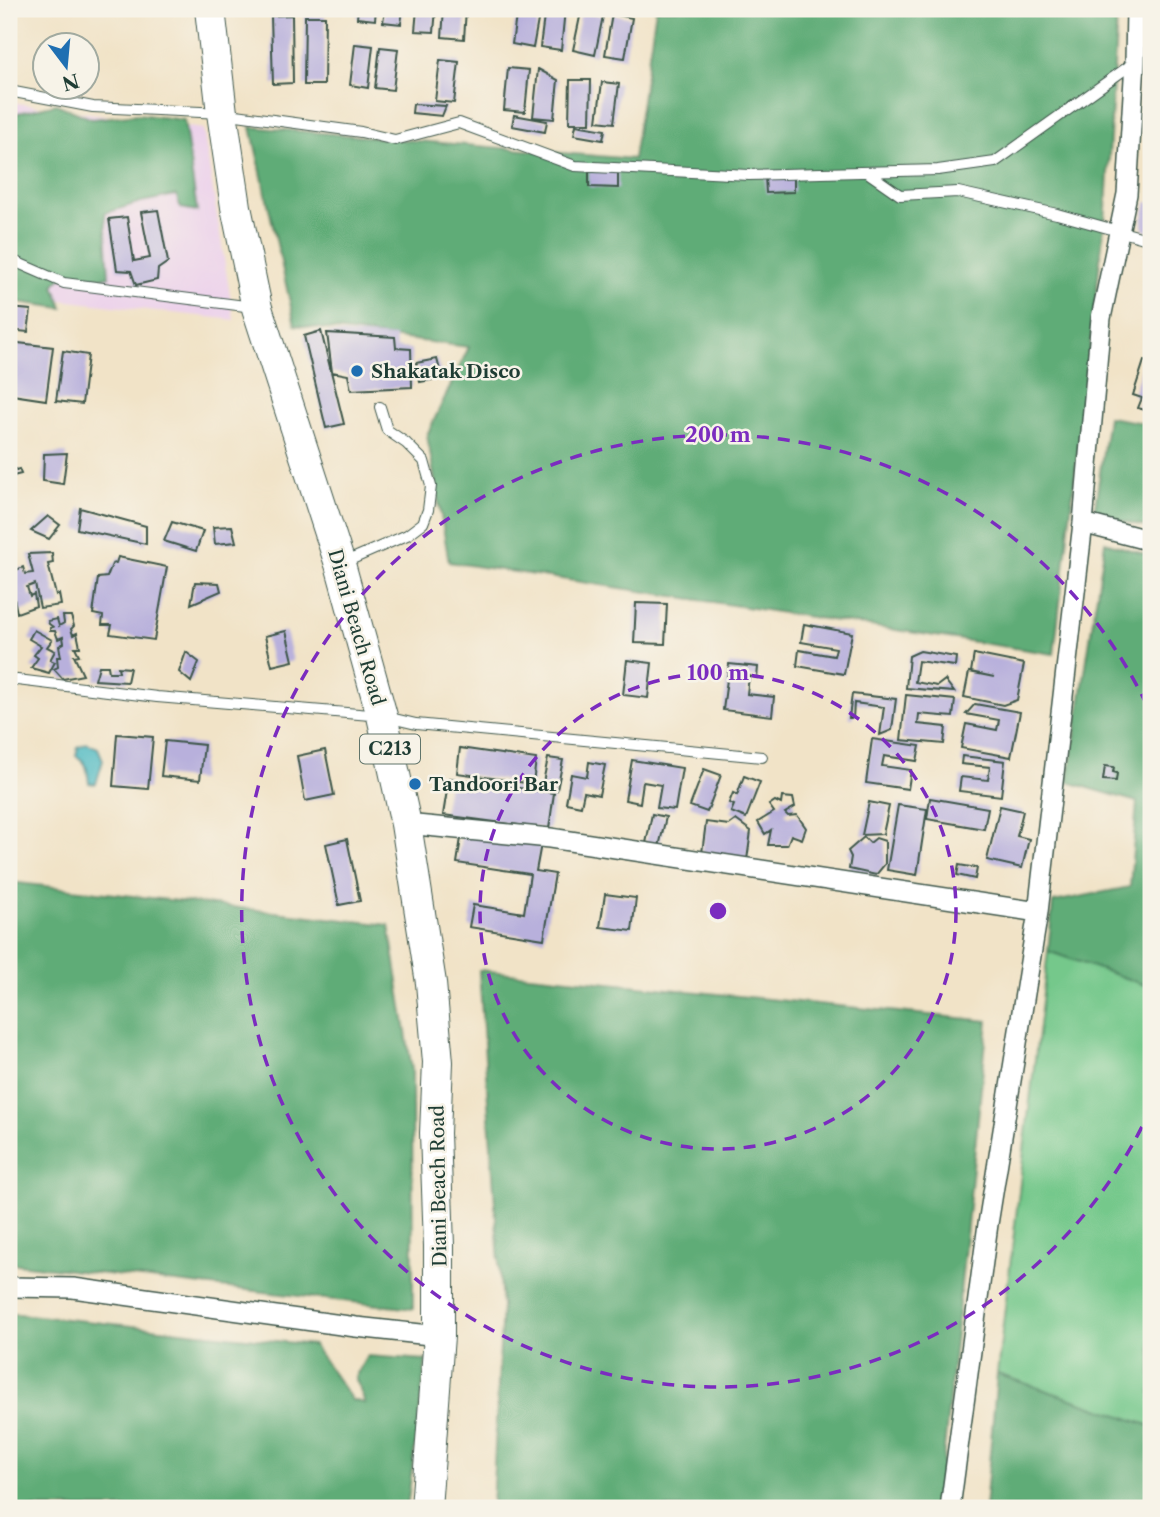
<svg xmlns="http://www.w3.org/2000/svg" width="1160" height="1517" viewBox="0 0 1160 1517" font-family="'Libre Caslon Text',serif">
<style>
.built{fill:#ecd1eb}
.green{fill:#74c88b;stroke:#4a8260;stroke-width:2}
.forest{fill:#5fac77;stroke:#3f7456;stroke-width:2}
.water{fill:#49b8c1;stroke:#347a7a;stroke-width:2}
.building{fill:#b8b0dc}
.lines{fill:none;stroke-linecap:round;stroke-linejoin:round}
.service-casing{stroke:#3e564a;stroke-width:12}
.minor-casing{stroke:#3e564a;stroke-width:22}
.primary-casing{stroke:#3e564a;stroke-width:32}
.service{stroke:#fff;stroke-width:10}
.minor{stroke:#fff;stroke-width:19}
.primary{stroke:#fff;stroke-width:30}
.ring{fill:none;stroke:#7b2cbf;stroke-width:3.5;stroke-dasharray:12 9}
.poi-dot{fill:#1f6fb2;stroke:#f7f3e8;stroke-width:2.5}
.labels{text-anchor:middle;stroke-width:5;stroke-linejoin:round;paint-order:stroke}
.shield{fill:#f7f3e8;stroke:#60746a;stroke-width:2}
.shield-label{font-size:18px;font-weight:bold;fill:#1f3d34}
.poi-label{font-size:19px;font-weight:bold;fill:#1f3d34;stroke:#f7f3e8;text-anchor:start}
.street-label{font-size:19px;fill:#1f3d34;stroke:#f7f3e8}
.centre{fill:#7b2cbf;stroke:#f7f3e8;stroke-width:3.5}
.ring-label{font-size:21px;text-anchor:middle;font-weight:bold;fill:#7b2cbf;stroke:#f7f3e8;stroke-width:5;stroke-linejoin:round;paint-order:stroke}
</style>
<rect width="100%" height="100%" fill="#f7f3e8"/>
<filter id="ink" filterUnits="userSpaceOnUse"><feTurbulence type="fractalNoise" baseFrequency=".0143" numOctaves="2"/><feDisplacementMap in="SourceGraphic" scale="14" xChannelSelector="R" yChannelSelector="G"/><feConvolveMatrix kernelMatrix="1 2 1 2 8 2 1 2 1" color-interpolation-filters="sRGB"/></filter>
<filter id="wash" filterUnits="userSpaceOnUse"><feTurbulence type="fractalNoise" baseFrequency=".00686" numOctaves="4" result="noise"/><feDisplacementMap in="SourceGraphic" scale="28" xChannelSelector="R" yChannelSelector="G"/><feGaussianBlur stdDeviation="1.57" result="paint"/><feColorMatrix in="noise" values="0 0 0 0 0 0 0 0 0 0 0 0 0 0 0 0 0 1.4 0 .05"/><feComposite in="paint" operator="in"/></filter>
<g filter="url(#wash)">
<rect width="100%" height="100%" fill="#f1e3c7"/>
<path class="built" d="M9,102L203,129L234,320L9,294Z"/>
<path class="green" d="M1048,951L1151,987V1426L997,1374Z"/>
<path class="forest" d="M656,9H1071L1117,13L1106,209L1054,654L449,562L427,435L469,347L295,325L251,127L633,159Z
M56,104L92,119L138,114L184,120L197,211L181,208L176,195L141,202L105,213L109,277H61L54,286L63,308L10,301L9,112L18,113Z
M1108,417L1151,424V528L1094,514Z
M1105,542L1151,556V987L1048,951L1053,902L1130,887L1137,802L1068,782Z
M9,882L389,925L412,1070L413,1309L9,1263Z
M479,970L988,1021L938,1508H492L502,1306Z
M9,1313L313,1345L352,1400L365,1403L355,1377L367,1356L426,1360L407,1508H9Z
M997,1374L1151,1426V1508H985Z"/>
<path class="water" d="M87,743L98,748L103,760L96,784L89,783C87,770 88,762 76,756L78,747Z"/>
<g id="blocks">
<path class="building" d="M358,9H376L375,20L357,18Z
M385,9H403L401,24L383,22Z
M417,9H436L434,32L415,31Z
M444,9H466L464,39L442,37Z
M517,9H540L533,48L512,44Z
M545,9H565L561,50L540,47Z
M581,12L603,16L595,55L573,50Z
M612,14L632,18L625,58L605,55Z
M292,15L293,83L273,84L271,16Z
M305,16H325L324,85H304Z
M355,44L373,46L368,88L350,85Z
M380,47L398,49L393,90L375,88Z
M440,60L459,62L454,103L435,101Z
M508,68L529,70L525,112L504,110Z
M538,69L558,80L554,119L533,117Z
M570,80H591L590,123H569Z
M602,82L619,84L614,123L597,121Z
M413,104L446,106L442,116L412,113Z
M514,115L547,121L545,132L512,126Z
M576,125L605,130L603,140L574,135Z
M589,172H618V188L589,187Z
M794,176V192L766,193L765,177Z
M1147,202L1151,203V232L1143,230L1142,221Z
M158,210L168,262L158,269L157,280L136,285L131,271L117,270L109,219L127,217L134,261L150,258L141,212Z
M9,308L31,310L28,332L9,330Z
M321,331L344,424L326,428L304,336Z
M327,333L395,337L396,348L411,349L412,387L351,390L348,375L332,372Z
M9,342L53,347L46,400L12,395V399L9,398Z
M63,351L88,355L82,404L56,401Z
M437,359L442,378L420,382L416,363Z
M1144,361L1151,363V412L1138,408L1142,398L1133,395Z
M67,453L63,484L43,481L44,454Z
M12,459L13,463L10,464L16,470L19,469L21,474L9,477V461Z
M80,508L146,526V544L77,529Z
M48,516L60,525L49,539L31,531Z
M9,518L16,537L9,538Z
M172,522L203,531L196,551L164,541Z
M232,526L236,542L215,544L213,527Z
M52,553L53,563L48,564L56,595L59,594L61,605L40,608L35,584L27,587L30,596L34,594L36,606L17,613L9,573L23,567L25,574L33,573L28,554Z
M118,557L167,567L154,640L110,634L112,625H102L103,616L93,614L98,578L107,577L112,564L116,563Z
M195,582L219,583L221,591L191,604Z
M636,603L667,604L665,644L634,643Z
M63,616H71L74,626L71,629L73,635L77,633L80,647H75L79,655L74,656L83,675L63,679L54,669L58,667L57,657H61L59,646L64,643L63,637L58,639L55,631H50V628L53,627L49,624L48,621L57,619L59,626L64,623Z
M804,624L852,633L844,674L797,666L799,650L834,656L836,648L801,642Z
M34,630L52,640L47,647L55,651L50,660L55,662L49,673L31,668L38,658L34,655L41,646L29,639Z
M286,631L293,661L272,666L265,636Z
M920,651L956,657L955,666L918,661L915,682L937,686L945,680L954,692L906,688L909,656Z
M186,652L199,662L191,682L179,672Z
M974,654L1024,664L1017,700L1003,705L964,697L969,672L994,677L971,672Z
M627,660L652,663L648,698L623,695Z
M729,664L758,667L757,678L749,676L747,694L774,697L772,716L723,710Z
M99,666H108L109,672H119L118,667L130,668L127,682L95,680Z
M852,694L896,699L892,730L880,735L884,707L854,703L853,718H849Z
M906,695L955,700L953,717L919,714L918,724L946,727L944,744L901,740Z
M975,704L1020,712L1011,757L961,748L966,724L997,730L999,720L966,714Z
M117,734L153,737L148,789L113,786Z
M872,739L920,746L917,761L884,756L882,766L911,770L908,789L866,783Z
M165,741L204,745L200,780L161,776Z
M460,748L536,759L533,784L457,773Z
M325,750L334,795L305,801L297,756Z
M962,756L1005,761L1001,796L959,791L961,777L988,780L990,767L961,764Z
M548,758L563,760L557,790L542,787Z
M632,760L682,768L675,810L657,808L661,785L643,782L640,803L625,800Z
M589,762L605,765L599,795L584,792L581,806L566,803L571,774L587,777Z
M1105,766L1114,767L1113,772L1117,773L1116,781L1103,780Z
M704,769L721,775L707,812L690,806Z
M744,776L760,782L746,818L731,812L734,805L729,803L733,793L737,795Z
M449,778L554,793L549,829L443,815Z
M782,797L793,798L795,807L785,813L788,816L797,815L806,828L802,839L791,835L787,845H768L771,830L765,834L758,822L774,812L769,805L775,801L781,804Z
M930,798L988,808L984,829L927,819Z
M869,802L889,806L883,834L862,835Z
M898,805L927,809L917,875L887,870Z
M1000,806L1023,811L1017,836L1029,839L1022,868L987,860Z
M652,814L666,817L658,851L645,848Z
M736,820L751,831L747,860L702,853L706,822L729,825Z
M462,832L541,844L536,871L555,874L544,939L469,927L473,905L524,913L530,874L457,863Z
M864,837L870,843L876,838L885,841V864L876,875L849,869L851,857L848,851Z
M347,839L360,901L339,905L326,844Z
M959,865L977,868L975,879L957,875Z
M605,894L636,898L632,931L600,927Z"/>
</g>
</g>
<g filter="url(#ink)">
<use href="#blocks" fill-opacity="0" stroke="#3e564a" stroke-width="2"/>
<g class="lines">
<defs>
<path id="service" d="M9,91L93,107L222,113L361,132L395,140L459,123L575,166L749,175L938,170L995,162L1135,62
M867,172L900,195L958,192L1057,214L1151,240
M9,259L64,283L253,307
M343,563L407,535L423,523L428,510L431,486L424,461L406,443L387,430L380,407
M9,679L157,697L382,716L416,724L762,757"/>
<path id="minor" d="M1083,523L1151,541
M406,824L550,838L1038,912
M9,1287L73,1288L356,1327L439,1336
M950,1508L988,1224L1038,912L1083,523L1101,318L1127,194L1135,62L1136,9"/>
<path id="primary" d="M210,9L222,113L236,207L257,308L340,564L382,716L406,824L431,983L438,1062L435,1133L439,1246V1336L426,1508"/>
</defs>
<use href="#service" class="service-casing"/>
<use href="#minor" class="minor-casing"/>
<use href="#primary" class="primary-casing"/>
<use href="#service" class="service"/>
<use href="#minor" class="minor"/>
<use href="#primary" class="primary"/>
</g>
</g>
<g class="ring">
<circle cx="718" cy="911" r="238"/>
<path d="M1151 1108A476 476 0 1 1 1151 714"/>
</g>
<g class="poi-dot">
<circle cx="357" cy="371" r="7"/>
<circle cx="415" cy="784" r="7"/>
</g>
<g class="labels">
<rect class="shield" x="360" y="734.5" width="60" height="29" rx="5"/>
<g class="shield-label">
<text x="390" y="755">C213</text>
</g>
<g class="poi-label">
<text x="371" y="378">Shakatak Disco</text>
<text x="429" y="791">Tandoori Bar</text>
</g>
<g class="street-label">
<text transform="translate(357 627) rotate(74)" y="7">Diani Beach Road</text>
<text transform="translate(438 1186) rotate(-91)" y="7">Diani Beach Road</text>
</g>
</g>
<circle cx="718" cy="911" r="10" class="centre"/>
<g class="ring-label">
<text x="718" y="442">200 m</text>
<text x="718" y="680">100 m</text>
</g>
<rect width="1160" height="1517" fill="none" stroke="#f7f3e8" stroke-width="35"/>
<g transform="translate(66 66) rotate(164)"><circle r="33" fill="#f7f3e8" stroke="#a1aaa0" stroke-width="2"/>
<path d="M0-5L12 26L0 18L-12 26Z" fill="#1f6fb2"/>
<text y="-10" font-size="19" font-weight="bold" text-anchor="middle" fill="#1f3d34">N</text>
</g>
</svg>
